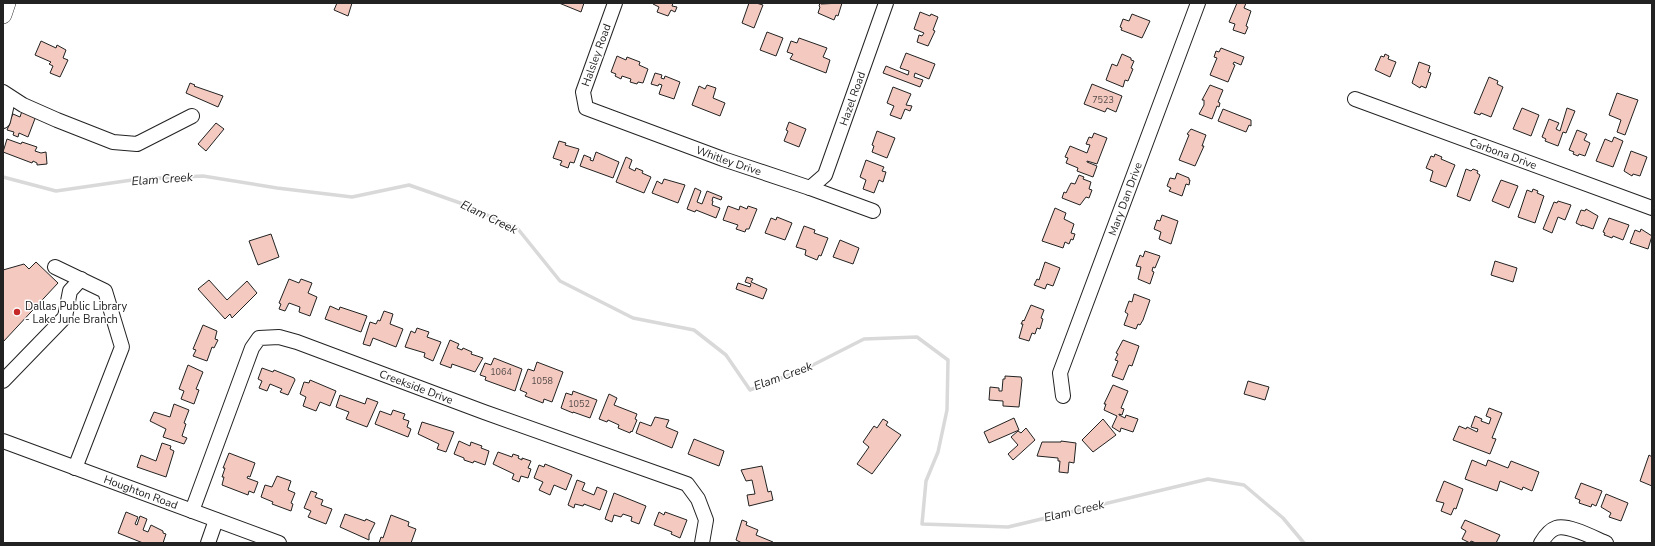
<svg xmlns="http://www.w3.org/2000/svg" width="1655" height="546" viewBox="0 0 1655 546" font-family="'Nunito Sans',sans-serif">
<style>
.lines{fill:none;stroke-linecap:round;stroke-linejoin:round}
.stream{stroke:#d9d9d9;stroke-width:3.5}
.building{fill:#f3c9c0;stroke:#222}
.minor-casing{stroke:#222;stroke-width:16}
.major-casing{stroke:#222;stroke-width:18}
.minor{stroke:#fff;stroke-width:14}
.major{stroke:#fff;stroke-width:17}
.poi-dot{fill:#c62828;stroke:#fff;stroke-width:1.5}
.labels{text-anchor:middle;stroke-width:3;stroke-linejoin:round;paint-order:stroke}
.number-label{font-size:9px;fill:#564c4a}
.street-label{font-size:11px;fill:#222;stroke:#fff}
.poi-label{font-size:11px;fill:#222;stroke:#fff;text-anchor:start}
.water-label{font-size:12px;font-style:italic;fill:#222;stroke:#fff}
</style>
<rect width="100%" height="100%" fill="#fff"/>
<g class="lines">
<path class="stream" d="M3,177L56,191L139,179L203,176L277,188L352,197L409,185L463,204L518,229L560,281L633,318L694,330L726,355L750,390L805,369L864,339L917,337L948,360L947,410L938,452L926,481L922,524L1008,527L1208,479L1244,485L1283,518L1304,543"/>
</g>
<path class="building" d="M337,3H352L348,16L334,10Z
M559,3H584L581,12Z
M653,3H673L672,6L677,7L675,12L671,10L668,16L657,12L659,7L653,4Z
M749,3H756L763,5L754,28L742,23Z
M820,3L821,4L842,3L838,16L836,15L834,20L818,13L820,7L819,6Z
M1237,3H1246L1244,8L1251,11L1246,26L1248,27L1245,34L1233,30L1235,24L1229,22Z
M920,12L930,16L931,14L938,17L933,30L935,31L928,46L917,42L919,35L922,36L924,33L914,29Z
M1132,14L1150,21L1142,38L1121,30L1122,28L1120,27L1123,19L1129,21Z
M767,32L783,38L776,56L760,50Z
M799,38L827,48L823,57L830,60L826,73L790,59L793,54L787,52L791,41L797,43Z
M41,41L56,48L57,45L66,50L63,58L68,60L60,77L50,73L53,66L49,64L51,62L35,55Z
M1221,48L1244,57L1241,65L1234,62L1233,64L1235,65L1228,82L1210,75L1217,58L1214,57L1216,51L1219,52Z
M906,53L935,64L929,79L915,73L914,77L923,80L920,87L883,73L886,66L908,75L909,71L900,68Z
M1122,54L1131,58V60L1134,61L1131,68L1133,69L1128,81L1125,80L1123,87L1106,80L1112,64L1117,66Z
M1385,54L1389,56L1388,59L1396,62L1390,77L1375,70L1381,56L1384,57Z
M617,56L626,60L627,57L640,62L639,65L648,69L643,83L638,82L637,84L630,82L631,79L622,76L621,79L615,76L616,74L611,72Z
M1419,62L1430,66L1428,72L1431,73L1426,88L1421,86L1420,88L1412,83Z
M655,73L662,75L661,78L664,79L665,76L680,82L674,99L659,94L662,85L659,84L658,86L651,84Z
M1489,77L1498,81L1497,84L1503,87L1491,117L1481,113L1480,115L1474,113Z
M190,83L195,85L194,86L223,96L218,107L186,93Z
M1092,84L1122,96L1116,112L1107,108L1105,112L1084,104Z
M707,85L716,88L713,98L725,103L720,116L692,105L699,86L705,89Z
M1210,85L1223,90L1218,102L1220,103L1219,107L1217,106L1212,119L1199,114L1204,105V100H1202Z
M893,87L911,94L906,105L912,106L910,111L905,109L901,119L890,115L894,106L887,103Z
M1617,93L1638,100L1625,135L1617,132L1621,120L1609,115Z
M1522,108L1539,115L1531,136L1513,129Z
M1567,108L1575,111L1566,133L1563,132L1558,146L1545,141L1546,139L1542,137L1549,119L1559,123L1556,129L1560,131Z
M1223,109L1251,120V126L1249,125L1246,132L1218,121Z
M22,111L36,116L28,137L19,133L18,137L13,135L14,132L7,130L10,123L9,122L13,114L20,117Z
M789,122L806,129L799,147L784,141L788,131L786,130Z
M216,123L224,129L206,151L198,144Z
M1191,129L1206,135L1202,146H1204L1195,166L1179,160L1189,135L1187,134Z
M1577,130L1587,134L1584,140L1590,143L1585,156L1579,154L1578,156L1573,154L1574,152L1569,150Z
M877,131L895,138L887,158L872,152L874,146L872,145Z
M1094,133L1107,138L1097,164L1087,161V162L1097,166L1093,177L1077,171L1078,168L1066,163L1068,158L1065,157L1070,146L1087,153L1090,145L1086,144L1089,137L1092,138Z
M1614,137L1623,141L1613,167L1596,161L1605,139L1612,142Z
M7,139L21,144L22,142L37,147L35,151L41,153L46,152L47,164L37,165V163L33,161L32,163L3,152Z
M559,141L566,143L565,145L579,149L574,163L570,162L568,168L560,165L562,161L553,158Z
M1631,151L1647,157L1640,176L1633,174L1632,176L1624,171Z
M596,152L619,162L613,178L580,166L584,155L591,158L590,160L593,161Z
M1435,154L1442,157L1441,159L1455,165L1446,187L1430,181L1433,171L1426,168L1431,156L1434,157Z
M626,157L632,160L629,168L635,171L636,168L643,171L642,173L651,177L644,193L616,182Z
M866,160L884,167L882,171L886,172L883,182L879,180L874,193L863,189L866,180L860,177Z
M1466,169L1471,171L1473,169L1478,171L1477,173L1480,175L1470,201L1457,196Z
M1177,173L1189,178V180H1190L1189,185L1186,184L1182,196L1169,191L1171,188L1167,186L1170,178L1175,179Z
M1079,175L1084,177L1083,179L1091,182L1089,189L1092,190L1089,198L1086,197L1080,205L1062,198L1064,192L1066,193L1071,183L1075,184Z
M664,179L685,185L678,203L652,193L657,181L662,184Z
M1501,180L1518,186L1509,208L1492,201Z
M695,188L701,191L697,202L702,204L707,191L722,197L721,200L713,197L712,201H713L712,205L720,208L716,218L696,210L695,212L687,209Z
M1533,189L1538,191L1537,193L1544,196L1535,223L1518,217L1527,190L1532,192Z
M1558,201L1571,205L1565,220L1558,217L1552,233L1543,229L1554,202L1557,203Z
M728,206L739,210L740,206L747,209L748,206L757,209L749,229H746L745,232L736,229L738,225L723,220Z
M1055,208L1066,213L1064,219L1074,224L1071,233L1075,234L1073,240L1071,239L1069,244L1065,242L1063,248L1042,241Z
M1586,209L1598,216L1593,229L1582,225V226L1576,223L1581,210L1585,211Z
M1162,215L1178,221L1171,244L1159,239L1161,232L1154,229L1157,220L1160,221Z
M777,217L792,223L785,240L765,233L771,218L776,220Z
M1609,218L1629,225L1623,240L1613,236L1612,238L1604,235L1605,233L1603,232Z
M804,226L815,230L814,233L828,238L821,256L819,255L817,260L805,255L806,250L796,247Z
M1641,229L1652,236L1648,249L1630,243L1635,230L1640,232Z
M271,234L279,257L258,265L249,241Z
M840,240L859,248L853,264L833,257Z
M1145,251L1160,256L1155,268L1153,267L1152,271L1154,272L1150,284L1138,279L1141,267L1136,266L1140,255L1143,257Z
M1495,261L1517,268L1513,282L1491,275Z
M36,262L58,283L3,342V270L24,264L29,269Z
M1045,262L1060,268L1053,286L1047,284L1045,289L1034,285L1037,279L1039,280Z
M747,277L753,279L751,282L767,289L763,299L736,289L738,283L750,287L751,284L745,282Z
M289,279L299,283L301,279L312,283L308,293L317,297L310,316L299,312L300,307L289,303L285,311L279,309L281,304L279,303Z
M209,280L227,300L247,281L257,293L232,318L230,314L225,319L198,289Z
M1134,294L1150,300L1143,320L1140,325L1138,324L1136,329L1124,325L1128,314L1125,312L1129,301L1132,302Z
M1031,305L1044,310L1041,318L1043,319L1040,329L1037,328L1035,334L1032,333L1029,341L1019,338L1023,324H1021L1023,320L1024,321Z
M330,306L339,310L340,307L367,316L361,332L325,319Z
M384,311L393,314L390,324L403,329L396,347L373,338L370,346L363,344L370,322L376,324L378,320L380,321Z
M203,325L217,331L215,339L218,340L214,348L212,347L207,361L193,356L196,350L193,349Z
M417,328L429,332L427,337L441,342L433,361L424,357L425,353L405,347L411,331L415,333Z
M450,340L459,344L457,348L462,350L463,348L472,352L471,354L483,358L475,372L452,364L451,368L440,364Z
M1123,340L1139,346L1132,366L1129,365L1123,380L1112,376L1118,361L1115,360L1118,354L1116,353Z
M494,358L522,369L515,391L485,380L486,377L480,375L485,363L491,365Z
M537,362L563,372L552,402L544,399L543,403L525,396L527,393L520,390L528,369L534,371Z
M188,365L203,372L196,389L199,390L194,404L181,399L184,391L179,389Z
M262,368L273,372L274,370L294,378L295,380L288,395L280,392L282,389L270,384L267,391L259,388L262,381L258,379Z
M1005,376L1021,377L1022,380L1019,407L1003,406V401L989,400L990,387L999,388V391H1002L1003,379H1005Z
M310,380L336,391L330,406L320,402L316,411L303,406L306,397L300,394L304,382L309,383Z
M1248,381L1269,387L1265,400L1244,394Z
M1113,385L1128,391L1121,408L1124,409L1122,415L1119,414V415L1125,418L1126,415L1138,419L1133,432L1121,428L1120,432L1112,427L1117,416L1104,410L1106,404H1104Z
M573,391L597,400L590,418L573,412V413L561,408L566,393L572,395Z
M609,394L617,398L614,405L637,414L635,419L637,420L632,432L631,431L630,433L618,428L619,425L608,420L607,422L599,419Z
M340,395L365,404L367,398L378,402L367,427L346,419L349,412L336,407Z
M174,404L189,410L184,423L186,424L182,436L187,438L184,444L163,437L166,429L150,421L154,412L170,417Z
M1489,408L1502,413L1492,438L1496,439L1490,454L1453,440L1459,426L1466,429L1467,427L1477,432L1478,429L1471,427L1475,416L1482,419L1481,421L1489,424L1491,418L1486,416Z
M393,410L405,414L403,419L409,421L407,427L411,429L408,437L375,424L380,411L391,415Z
M655,417L669,420L666,427L678,432L672,448L636,433L640,422L651,426Z
M1014,418L1019,430L989,443L984,432Z
M883,419L888,422L886,425L901,435L872,474L857,464L869,447L863,442L874,426L877,428Z
M1103,419L1116,435L1093,452L1082,440Z
M422,422L454,432L446,452L437,449L439,444L418,434Z
M1026,428L1035,440L1013,460L1008,454L1018,445L1011,437L1018,431L1021,433Z
M694,439L724,451L719,466L688,454Z
M459,441L470,446L471,442L482,446L481,448L489,451L485,465L474,461L473,463L464,460V458L454,454Z
M1061,441L1076,443L1074,463L1069,462L1068,473L1059,472L1060,461H1058V458L1037,456L1042,442H1061Z
M162,443L171,446L170,449L174,451L166,477L137,467L141,455L156,461Z
M498,452L512,457L513,454L519,456L518,458L522,460V458L531,461L528,468L531,469L528,478L521,476L519,482L512,479L514,474L493,464Z
M229,453L255,463L250,477L248,476L247,478L258,482L254,493L249,491L248,495L222,485L224,477H222L225,468H223Z
M1649,455L1652,457V486L1640,481Z
M1472,460L1486,466L1488,460L1508,468L1511,461L1539,472L1532,491L1523,487L1522,490L1500,481L1497,491L1465,479Z
M545,464L572,475L566,490L554,485L550,495L539,490L543,482L534,478L539,465L544,467Z
M762,466L768,492L771,491L773,500L749,506L747,495L755,494L752,480L746,481L741,470Z
M277,476L291,481L288,490L295,493L291,503L293,504L291,511L272,504L273,502L261,497L265,485L272,487Z
M577,480L585,483L582,490L594,495L597,487L607,491L600,510L584,504L583,506L575,504L574,508L568,505Z
M1444,481L1463,489L1456,509L1454,508L1451,515L1441,511L1444,503L1436,501Z
M1581,483L1602,491L1596,506L1592,504L1591,507L1579,503L1580,500L1575,498Z
M311,491L317,493L315,497L323,500L321,505L332,509L326,524L308,517L311,511L304,508Z
M614,493L646,506L639,524L631,521L632,517L623,514L621,517L614,515L612,522L605,519Z
M1606,494L1628,503L1621,521L1609,517L1611,513L1601,507Z
M126,512L138,517L135,524L137,525L140,516L147,519L143,530L148,532L151,525L163,531V533L166,534L163,543H143L118,533Z
M659,512L664,515L665,512L687,520L680,538L671,534L672,532L654,525Z
M345,514L365,521L366,519L375,523L369,535V540L340,527Z
M391,515L409,522L408,526L416,529L411,543H379L381,537L383,538Z
M742,520L747,522L746,525L758,530L756,535L773,542V543H742L736,540Z
M1465,520L1500,535L1496,543H1476L1471,541L1470,543L1462,539L1466,531L1461,528Z"/>
<g class="lines">
<defs>
<g id="minor">
<path id="s1" d="M615,3L583,92L586,108L723,159L810,188L873,211"/>
<path d="M3,92L23,105L57,120L113,142L137,144L192,116"/>
<path d="M3,96L7,104L3,121"/>
<path id="s2" d="M1355,99L1652,208"/>
<path id="s3" d="M810,188L825,175L886,3"/>
<path d="M55,267L105,291L122,347L75,468"/>
<path d="M3,381L65,317L70,291L81,279"/>
<path id="s4" d="M1063,396L1060,373L1198,3"/>
<path id="s5" d="M3,441L279,543"/>
<path id="s6" d="M192,511L252,348L259,338L279,337L297,342L484,412L687,484L698,499L706,520L702,543"/>
<path d="M208,543L216,520"/>
<path d="M1541,543C1544,538 1550,530 1556,528C1568,524 1594,538 1606,543"/>
</g>
<path id="major" d="M3,15L7,3"/>
</defs>
<use href="#minor" class="minor-casing"/>
<use href="#major" class="major-casing"/>
<use href="#minor" class="minor"/>
<use href="#major" class="major"/>
</g>
<circle class="poi-dot" cx="17" cy="312" r="4"/>
<g class="labels">
<g class="number-label">
<text x="1103" y="103">7523</text>
<text x="501" y="375">1064</text>
<text x="542" y="384">1058</text>
<text x="579" y="407">1052</text>
</g>
<g class="street-label">
<text transform="translate(596 55) rotate(-70)" y="4">Halsley Road</text>
<text dy="4" stroke="none"><textPath href="#s3" startOffset="101">Hazel Road</textPath></text>
<text dy="4" stroke="none"><textPath href="#s2" startOffset="158">Carbona Drive</textPath></text>
<text dy="4" stroke="none"><textPath href="#s1" startOffset="263">Whitley Drive</textPath></text>
<text dy="4" stroke="none"><textPath href="#s4" startOffset="209">Mary Dan Drive</textPath></text>
<text dy="4" stroke="none"><textPath href="#s6" startOffset="352">Creekside Drive</textPath></text>
<text dy="4" stroke="none"><textPath href="#s5" startOffset="147">Houghton Road</textPath></text>
</g>
<g class="poi-label">
<text x="25" y="310">Dallas Public Library<tspan x="25" dy="13">- Lake June Branch</tspan></text>
</g>
<g class="water-label">
<text transform="translate(162 179) rotate(-4)" y="4">Elam Creek</text>
<text transform="translate(489 217) rotate(26)" y="4">Elam Creek</text>
<text transform="translate(783 376) rotate(-20)" y="4">Elam Creek</text>
<text transform="translate(1074 511) rotate(-13)" y="4">Elam Creek</text>
</g>
</g>
<rect width="1655" height="546" fill="none" stroke="#222222" stroke-width="8"/>
</svg>
